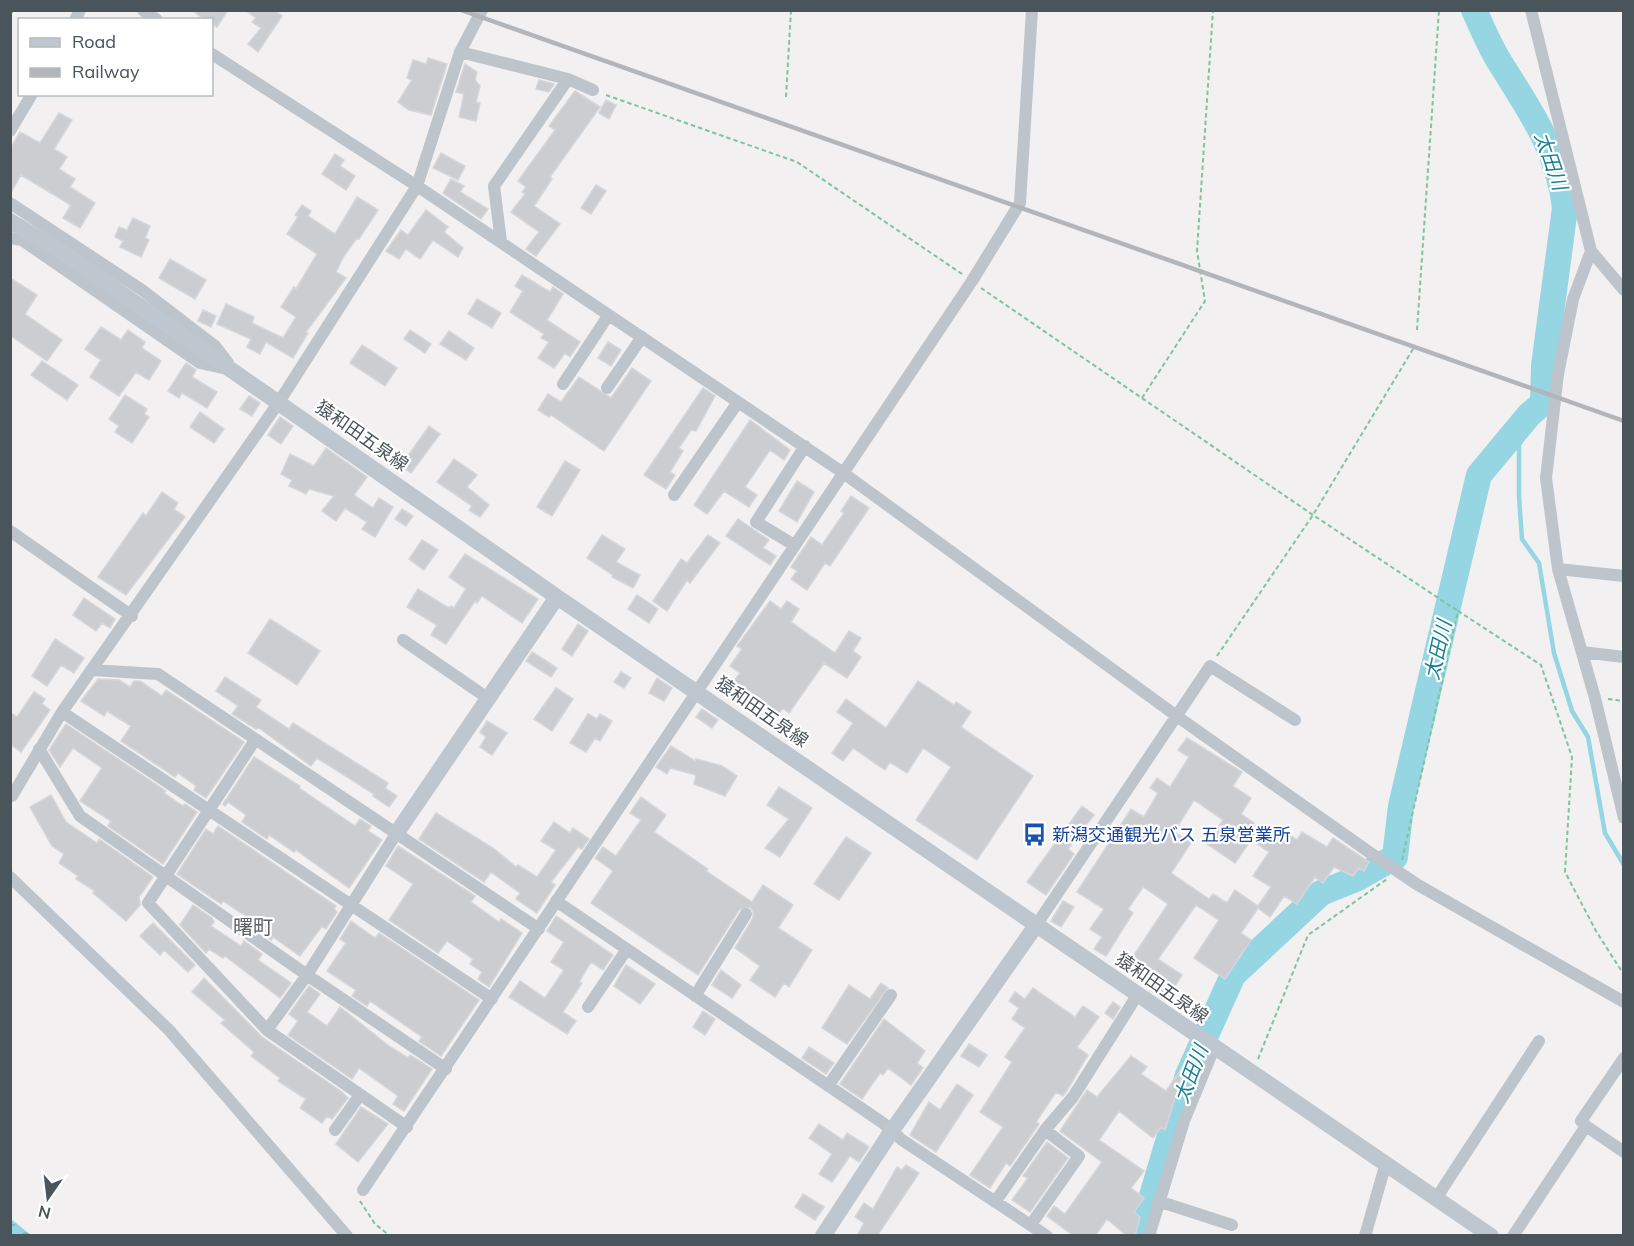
<svg xmlns="http://www.w3.org/2000/svg" width="1634" height="1246" viewBox="0 0 1634 1246" font-family="Mulish,'Noto Sans JP',sans-serif">
<style>
.water{fill:url(#water-ripples)}
.lines{fill:none;stroke-linecap:round;stroke-linejoin:round}
.stream{stroke:#95d6e2;stroke-width:4.5}
.river{stroke:#95d6e2;stroke-width:26}
.building{fill:#cbcdd1;stroke:#d4d6da;stroke-width:1.5;fill-rule:evenodd}
.path{stroke:#7fc49e;stroke-width:2;stroke-dasharray:4.5 3;stroke-linecap:butt}
.street{stroke:#bdc4cb;stroke-width:12}
.secondary{stroke:#bec7cf;stroke-width:16}
.rail{stroke:#b2b5b9;stroke-width:4.5}
.labels{text-anchor:middle;stroke-width:4.5;stroke-linejoin:round;paint-order:stroke}
.street-label{font-size:18px;fill:#4a545b;stroke:#fff}
.transit-label{font-size:18px;fill:#164399;stroke:#fff;text-anchor:start}
.water-label{font-size:20px;font-style:italic;fill:#1c8194;stroke:#fff}
.neighbourhood-label{font-size:20px;fill:#5d6064;stroke:#fff}
</style>
<defs>
<pattern id="water-ripples" width="26" height="14" patternUnits="userSpaceOnUse" patternTransform="scale(1.5)"><rect width="26" height="14" fill="#95d6e2"/><path d="M2 4q2-2 4 0t4 0M15 11q2-2 4 0t4 0" fill="none" stroke="#7cb0ba"/></pattern>
</defs>
<rect width="100%" height="100%" fill="#f2f0f0"/>
<path class="water" d="M11,1219L31,1235H11Z"/>
<g class="lines">
<path class="stream" d="M1543,403L1519,445V497L1522,539L1539,563L1554,653L1572,711L1588,737L1605,833L1624,865"/>
<path class="river" d="M1140,1236L1188,1075L1233,975L1321,893L1358,878L1395,857L1401,806L1479,475L1529,415L1543,403L1544,366L1565,208C1558,148 1529,110 1499,61C1489,45 1482,27 1474,10"/>
</g>
<path class="building" d="M192,10H228L217,27L212,24V20H205Z
M245,10H274L282,16L258,52L248,44L261,28L252,22L256,18Z
M428,58L447,64L431,115L409,110L398,102L412,80L407,78L413,60L426,64Z
M465,64L477,72L475,80L480,86L476,102L480,103L476,121L459,117L464,94L456,92Z
M539,80L554,84L549,92L536,89Z
M575,91L600,107L550,177L552,179L534,206L560,224L536,256L526,249L539,232L511,212L525,194L522,192L526,187L518,181L555,130L549,126Z
M606,100L616,105L609,119L599,113Z
M59,113L72,120L54,149L67,157L59,169L75,179L70,187L95,203L80,228L63,218L71,205L21,175L10,194V149L20,132L40,143Z
M441,153L465,166L458,180L433,168Z
M335,154L344,160L340,166L355,176L346,190L322,174Z
M451,179L464,186L460,192L488,209L481,219L443,193Z
M596,185L606,191L591,214L581,208Z
M357,197L378,210L359,239L357,238L344,256L336,272L346,278L306,332L308,333L293,358L266,342L260,354L247,347L251,339L217,324L226,304L254,317L252,323L283,338L296,317L281,307L294,287L296,289L317,254L287,234L298,217L295,215L302,205L311,211L308,216L335,234Z
M426,210L448,227L444,232L463,248L458,257L433,240L420,259L406,249L399,259L386,251L401,230L408,235Z
M133,218L150,226L145,238L149,240L141,257L120,247L123,241L115,237L119,227L127,230Z
M170,259L206,280L195,299L159,278Z
M522,275L550,292L553,287L563,294L547,320L580,342L570,357L565,353L554,368L538,358L549,342L541,338L544,334L510,312L523,291L515,286Z
M10,278L37,295L25,314L62,340L47,361L10,335Z
M477,299L501,313L492,328L468,314Z
M203,310L216,316L211,327L198,321Z
M101,327L121,340L128,330L145,342L142,348L161,361L149,380L136,372L119,396L90,377L101,360L85,349Z
M410,330L431,344L425,353L404,339Z
M449,331L474,348L466,360L440,344Z
M608,342L621,350L611,366L598,358Z
M362,345L397,368L385,386L350,363Z
M42,361L78,385L67,400L31,375Z
M186,363L196,370L192,377L217,392L207,408L182,393L179,398L168,391Z
M632,368L651,381L604,451L551,415L549,417L538,410L548,394L561,402L579,377L611,398Z
M703,388L715,396L696,431L691,430L679,448L683,451L670,472L675,475L666,489L644,475Z
M125,395L147,409L144,414L149,417L132,443L115,432L119,426L109,419Z
M249,396L260,403L252,416L240,409Z
M200,412L224,429L214,443L190,427Z
M280,417L293,426L281,444L268,435Z
M750,420L790,450L784,460L770,450L745,487L757,495L749,507L724,491L707,514L694,505Z
M429,426L440,434L411,473L401,466Z
M326,448L367,477L354,495L373,508L379,498L393,507L375,537L362,529L367,522L345,508L336,521L322,511L334,496L309,489L306,494L289,486L292,480L281,474L290,454L314,466Z
M454,459L477,475L467,487L489,505L480,517L469,510L472,506L437,482Z
M565,461L580,470L552,516L537,507Z
M797,481L814,492L797,522L779,511Z
M162,492L178,503L174,509L185,517L126,595L98,577L143,513L146,516Z
M851,496L869,508L830,566L825,563L807,590L791,579L797,571L791,567L811,537L822,545L844,513L841,511Z
M402,509L413,516L406,526L395,519Z
M738,519L769,540L763,548L776,556L770,565L726,536Z
M602,535L625,549L616,562L640,575L633,588L612,577L613,575L587,558Z
M708,535L720,543L690,583L687,580L667,611L653,601L681,559L687,563Z
M422,540L438,550L424,570L409,559Z
M465,554L538,599L522,623L482,596L477,603L475,601L446,644L431,635L437,625L407,607L418,589L449,608L451,606L454,608L466,589L449,577Z
M637,595L658,609L649,623L628,609Z
M84,598L115,619L110,628L102,623L96,631L73,615Z
M770,601L781,609L787,601L799,609L791,622L835,653L849,631L861,638L853,651L861,657L847,678L824,663L789,713L783,708L776,717L730,686L740,673L730,666L742,649L737,646Z
M270,619L320,651L297,685L248,653Z
M578,624L588,631L572,656L562,649Z
M55,639L84,658L74,673L61,665L47,686L32,676Z
M532,652L557,668L551,677L526,661Z
M621,672L631,678L624,688L614,682Z
M225,677L261,700L256,707L289,729L293,723L388,783L385,788L397,796L389,807L373,796L374,794L317,758L311,766L259,728L256,729L232,714L238,706L216,691Z
M657,678L672,688L664,701L649,693Z
M98,679L119,680L130,687L134,681H140L162,696L166,690L244,742L206,798L194,790L196,786L178,773L175,777L121,741L131,726L107,711L104,716L81,701Z
M918,681L954,705L956,702L971,712L961,727L1033,776L977,860L916,820L951,767L923,748L907,773L890,762L885,770L853,748L843,761L832,753L853,723L837,712L846,699L886,728Z
M556,688L573,699L552,731L534,719Z
M34,692L45,699L42,704L50,710L21,752L10,744V712L17,717Z
M702,709L718,720L712,728L696,717Z
M588,714L597,719L600,714L612,721L600,741L595,738L586,752L570,743Z
M487,721L507,733L492,755L480,747L486,737L480,732Z
M66,724L166,791L164,793L183,806L185,804L197,812L163,864L108,826L111,821L80,801L102,768L73,748L60,767L49,750Z
M1187,738L1242,772L1233,786L1251,798L1241,814L1254,823L1253,825L1273,837L1279,829L1297,840L1302,832L1327,847L1333,838L1369,862L1364,871L1359,868L1353,876L1334,867L1323,883L1315,877L1297,904L1284,896L1270,917L1258,908L1241,933L1251,940L1225,979L1194,958L1219,920L1196,905L1158,959L1182,975L1166,1001L1150,990L1154,983L1128,964L1168,904L1143,887L1128,909L1133,913L1106,956L1094,949L1102,937L1090,929L1104,909L1077,892L1131,809L1144,817L1158,793L1150,788L1157,778L1170,787L1189,757L1178,750ZM1194,800L1223,820L1207,844L1235,863L1251,840L1269,852L1253,876L1271,887L1258,906L1235,890L1227,903L1213,894L1209,899L1171,873L1191,843L1174,832Z
M671,746L695,761L696,759L722,766L737,776L725,796L694,784L696,775L670,768L667,774L656,767Z
M254,757L300,786L299,788L355,826L360,819L371,826L368,831L382,840L349,888L296,850L294,852L269,835L267,839L242,822L246,815L228,802L225,806L223,804Z
M779,787L812,808L780,857L765,848L789,819L767,805Z
M51,795L66,822L97,843L99,839L153,877L139,897L140,905L126,921L93,893L95,891L76,879L78,876L59,863L64,854L52,846L30,807Z
M641,797L666,815L654,832L708,869L706,871L752,902L763,885L793,905L778,928L812,950L789,987L784,983L775,997L750,980L760,966L735,948L753,918V911L750,907L739,910L698,975L591,903L613,871L595,858L603,847L616,856L641,820L630,813Z
M1082,806L1094,815L1068,849L1074,854L1046,895L1027,882Z
M436,813L493,848L516,867L518,865L537,877L556,850L541,841L554,822L570,833L573,828L589,839L582,849L578,847L551,882L555,885L537,913L516,899L520,893L491,872L484,882L419,839Z
M218,826L336,906L334,909L337,912L326,929L322,926L300,956L273,937L271,940L253,927L256,923L223,901L221,904L177,874L206,829L213,834Z
M846,837L871,853L839,900L814,884Z
M398,846L475,896L471,902L499,922L501,919L522,933L489,987L478,979L482,972L470,964L473,959L447,941L438,953L389,920L413,884L386,866Z
M1063,901L1074,907L1061,927L1051,921Z
M193,905L212,918L214,922L211,926L241,946L244,941L262,954L258,960L291,983L280,998L225,956L223,958L209,949L206,953L180,925Z
M556,916L613,955L603,970L591,962L579,982L582,983L563,1012L576,1021L567,1034L509,997L520,981L545,998L564,970L551,962L564,942L547,931Z
M351,921L375,938L379,933L479,1000L441,1056L419,1041L422,1037L370,1001L367,1006L352,996L356,990L327,971L346,943L340,939Z
M153,923L195,965L188,972L164,950L160,955L140,936Z
M626,965L655,984L640,1004L614,986Z
M721,970L741,985L732,998L712,985Z
M204,978L262,1037L342,1092L348,1098L332,1119L327,1116L322,1123L300,1108L306,1099L278,1081L280,1078L251,1056L254,1052L221,1023L225,1020L192,992Z
M881,983L888,988L847,1044L822,1028L849,985L870,999Z
M309,986L320,994L307,1012L327,1026L340,1007L389,1046L408,1058L410,1055L432,1069L404,1111L393,1104L398,1096L359,1068L352,1079L288,1035L298,1021L289,1014Z
M1033,988L1075,1017L1083,1006L1099,1017L1077,1047L1088,1055L1066,1092L1063,1096L1056,1092L1036,1122L1039,1124L1010,1166L1006,1163L990,1188L970,1175L1003,1127L980,1112L1012,1062L1005,1057L1025,1028L1012,1019L1019,1008L1009,1001L1015,992L1025,999Z
M1113,1002L1120,1007L1113,1019L1105,1013Z
M703,1011L715,1019L705,1035L693,1027Z
M884,1019L925,1051L917,1063L923,1068L911,1085L888,1068L883,1075L880,1073L862,1099L840,1084Z
M969,1044L987,1055L979,1067L961,1056Z
M809,1047L834,1063L826,1074L802,1058Z
M1131,1056L1147,1067L1141,1074L1166,1091L1182,1068L1184,1069L1165,1130L1161,1127L1153,1138L1119,1111L1099,1140L1144,1171L1131,1188L1144,1198L1134,1212L1140,1217L1135,1236H1127L1107,1219L1095,1236H1074L1047,1216L1054,1206L1065,1214L1102,1162L1060,1131L1087,1090L1097,1097Z
M957,1084L973,1095L936,1152L910,1135L929,1102L940,1110Z
M361,1107L388,1124L358,1162L336,1144Z
M819,1124L843,1140L847,1133L869,1147L859,1162L850,1156L832,1182L819,1174L832,1154L809,1138Z
M1047,1142L1068,1158L1030,1212L1012,1200L1028,1178L1023,1176Z
M906,1165L919,1173L877,1236H857L864,1223L855,1217L864,1203L873,1209L897,1167L902,1170Z
M803,1194L824,1207L815,1220L795,1207Z"/>
<g class="lines">
<path class="path" d="M10,14L14,10
M606,95L797,162L962,274
M786,97L791,10
M981,288L1313,515L1458,611
M1417,330L1439,10
M1142,398L1205,301L1197,251L1213,10
M1217,656L1313,515L1413,349
M1608,699L1624,701
M1402,860L1458,611L1541,665L1572,757L1565,872L1596,931L1624,975
M1258,1059L1308,935L1387,879
M360,1201L375,1224L390,1236"/>
<path class="street" d="M143,10L157,20
M1531,10L1591,251L1624,290
M75,20L80,10
M460,52L568,79L593,90
M212,54L417,186L842,472L1178,717L1369,852L1418,885L1624,1002
M10,131L32,94
M10,203L142,290L215,346L228,363
M10,238L22,240L200,363L227,369
M501,242L494,186L568,79
M1591,251L1573,299L1558,374L1546,478L1558,569L1595,698L1624,818
M563,384L608,316
M607,388L642,337
M674,495L738,402
M10,531L132,616
M794,545L756,522L805,446
M1558,569L1624,576
M403,640L489,699
M1582,652L1624,657
M91,670L158,674L539,929
M62,712L492,999
M255,740L148,903L267,1030L407,1127
M39,749L80,816L307,975L446,1069
M12,796L62,712L279,402L417,186L460,52L482,10
M10,877L169,1030L347,1236
M556,901L883,1123L902,1140L1047,1236
M1037,924L1210,666L1295,720
M695,996L746,914
M588,1007L627,949
M267,1030L307,975L396,834
M828,1086L891,995
M1586,1126L1581,1121L1624,1058
M335,1130L360,1095
M363,1190L972,281L1020,203L1032,10
M1437,1197L1539,1041
M1158,1201L1232,1225
M995,1202L1045,1130L1073,1097L1138,994
M1032,1223L1079,1156L1045,1130
M1149,1236L1184,1121L1214,1048
M1365,1236L1386,1163
M1513,1236L1586,1126L1624,1152"/>
<path class="secondary" d="M10,221L62,252L557,597L1491,1236
M396,834L557,597
M823,1236L891,1132L1037,924"/>
<path class="rail" d="M461,10L1624,421"/>
</g>
<defs>
<symbol id="bus-bare" viewBox="-9 -9 18 18"><path d="M-5-6H5V4H4V6H2V4H-2V6H-4V4H-5ZM-3.5-4V0h7V-4ZM-3.5 1.2v1.5H-2V1.2ZM2 1.2v1.5H3.5V1.2Z" fill="#1a4fb4" stroke="#fff" stroke-width="2.5" paint-order="stroke"/></symbol>
</defs>
<g fill-rule="evenodd">
<use href="#bus-bare" x="1018" y="818" width="33" height="33"/>
</g>
<g class="labels">
<g class="street-label">
<text transform="translate(362 436) rotate(35)" y="6">猿和田五泉線</text>
<text transform="translate(762 712) rotate(35)" y="6">猿和田五泉線</text>
<text transform="translate(1162 988) rotate(35)" y="6">猿和田五泉線</text>
</g>
<g class="transit-label">
<text x="1052" y="841">新潟交通観光バス 五泉営業所</text>
</g>
<g class="water-label">
<text transform="translate(1551 161) rotate(71)" y="7">太田川</text>
<text transform="translate(1438 650) rotate(-77)" y="7">太田川</text>
<text transform="translate(1191 1074) rotate(-69)" y="7">太田川</text>
</g>
<g class="neighbourhood-label">
<text x="253" y="934">曙町</text>
</g>
</g>
<rect width="1634" height="1246" fill="none" stroke="#4a545b" stroke-width="24"/>
<rect x="18" y="18" width="195" height="78" fill="#ffffff" stroke="#b7bbbd" stroke-width="1.5"/>
<rect x="30" y="38" width="30" height="9" fill="#bec7cf" stroke="#b7bbbd" stroke-width="1.5"/>
<text x="72" y="48" font-size="18" fill="#4a545b">Road</text>
<rect x="30" y="68" width="30" height="9" fill="#b2b5b9" stroke="#b7bbbd" stroke-width="1.5"/>
<text x="72" y="78" font-size="18" fill="#4a545b">Railway</text>
<g transform="translate(48 1198) rotate(194)" stroke="#ffffff" stroke-width="4.5" paint-order="stroke">
<path d="M0-4.5L10 22L0 15L-10 22Z" fill="#4a545b"/>
<text y="-9" font-size="16" font-weight="bold" text-anchor="middle" fill="#4a545b">N</text>
</g>
</svg>
